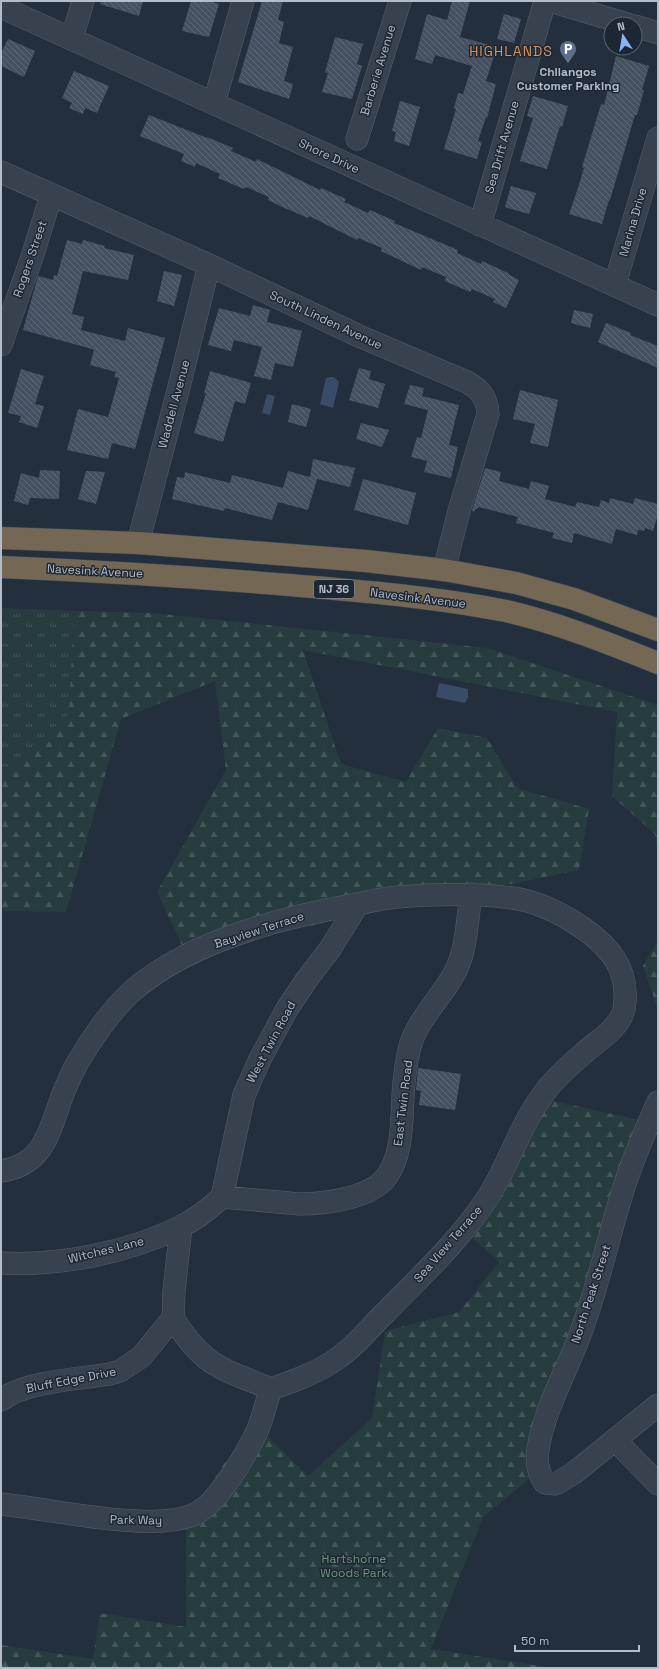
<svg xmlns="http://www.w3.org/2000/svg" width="659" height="1669" viewBox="0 0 659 1669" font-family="'Space Grotesk',sans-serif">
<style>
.forest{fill:url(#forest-firs)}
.park{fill:url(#park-tufts)}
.water{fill:#394c67}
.building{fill:url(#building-back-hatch)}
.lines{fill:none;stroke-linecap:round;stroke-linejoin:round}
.minor-casing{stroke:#565f6c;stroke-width:23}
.highway-casing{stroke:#434c59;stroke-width:23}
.minor{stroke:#38414e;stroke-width:22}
.highway{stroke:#746855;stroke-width:22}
.labels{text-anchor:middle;stroke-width:3;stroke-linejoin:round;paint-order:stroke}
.shield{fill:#1d2633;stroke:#878f9c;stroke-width:1}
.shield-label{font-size:11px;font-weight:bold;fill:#b4bcc9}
.street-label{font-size:12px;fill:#b4bcc9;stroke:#1d2633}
.poi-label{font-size:12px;font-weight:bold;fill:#b4bcc9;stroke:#1d2633}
.park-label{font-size:12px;fill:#6b9a76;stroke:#1d2633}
.quarter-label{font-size:14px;letter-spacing:1px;fill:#d59563;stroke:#1d2633}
</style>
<defs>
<pattern id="forest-firs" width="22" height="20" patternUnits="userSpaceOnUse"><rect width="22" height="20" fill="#263c3f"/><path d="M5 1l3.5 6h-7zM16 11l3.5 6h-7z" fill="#435659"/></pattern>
<pattern id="park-tufts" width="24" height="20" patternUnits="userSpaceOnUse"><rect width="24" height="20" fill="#263c3f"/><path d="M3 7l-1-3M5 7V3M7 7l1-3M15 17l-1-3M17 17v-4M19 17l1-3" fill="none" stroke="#435659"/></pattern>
<pattern id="building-back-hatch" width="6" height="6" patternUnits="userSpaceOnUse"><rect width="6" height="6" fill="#455162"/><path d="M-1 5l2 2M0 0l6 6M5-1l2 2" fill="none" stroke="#5d6877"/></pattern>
</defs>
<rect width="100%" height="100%" fill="#242f3e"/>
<path class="forest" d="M74,611L153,613L487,648L658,705V854L655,834L612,796L617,712L303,650L341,764L406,782L438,728L487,738L517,788L589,809L579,870L185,952L157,892L226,770L215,681L121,719L66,912L1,911V776L68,714Z
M658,940V1010L643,966Z
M544,1099L640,1120L534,1475L483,1517L431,1649L553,1668H1V1645L93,1659L100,1613L186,1627V1519L253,1422L308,1476L372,1418L385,1331L459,1312L499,1262L464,1230Z"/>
<path class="park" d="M1,608L74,611L69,714L1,776Z"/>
<path class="water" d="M330,377H334L339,382L333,408L320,404L326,378Z
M267,394L275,396L270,415L262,413Z
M439,683L468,689V697L465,703L436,697Z"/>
<path class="building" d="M101,1H143L139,16L100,4Z
M191,1H209L219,4L209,37L182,31Z
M262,1H283L278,20L284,22L279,43L293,47L284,81L293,84L289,99L238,82Z
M452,1H470L460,37L497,47L486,81L496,84L487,118L486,117L478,141L482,142L477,159L444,149L456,109L454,108L458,93L463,94L472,66L435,55L432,64L415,59L427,14L447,20Z
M504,14L521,19L514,43L497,39Z
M335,37L363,44L357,64L362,66L352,99L322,92L328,73L325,72Z
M8,39L35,51L24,77L1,66V53Z
M616,56L649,66L642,90H644L637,115H635L610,200H609L602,224L569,214L577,191L584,168L582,167L601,104L604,105Z
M74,71L109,86L97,113L85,108L83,114L69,108L72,103L62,98Z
M533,96L568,106L562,127L560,126L547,169L520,161L533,118L527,116Z
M400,101L420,107L409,146L394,141L396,132L392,131Z
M149,115L207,138V137L233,148L231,151L256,162L257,159L320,190L321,188L346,199L344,202L368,213L370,210L395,221L394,223L458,250L457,253L481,264L482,261L508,273V274L519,280L506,308L493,302L495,299L472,289L470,292L445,281L446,277L422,267L421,270L381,251L382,248L358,238L357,240L309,216L308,218L280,206L268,200L269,197L246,187L244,189L218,178L220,174L196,163L195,167L181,161L184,154L140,136Z
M511,186L536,193L529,214L505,207Z
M67,240L82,244L83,240L105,246L104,248L134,255L128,280L83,271L72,314L84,317L81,330L125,341L128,328L165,338L135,449L112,443L108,459L67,450L78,409L108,417L119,378L114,377L116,372L90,365L94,350L92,349L23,330L38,276L53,280L54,275L57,276Z
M164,271L182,275L174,306L157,301Z
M253,305L270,310L267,322L302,331L293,367L275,363L271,380L254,376L262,347L234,340L231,351L208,345L219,308L250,316Z
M574,310L593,314L590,328L571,323Z
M606,323L631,333L630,335L658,346V368L598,342Z
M359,368L371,371L369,379L385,384L378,408L349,400Z
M21,369L44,376L35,404L44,406L37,428L19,422L21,416L8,413Z
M210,371L251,383L245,404L235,401L223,442L194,433L206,393H204Z
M410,385L424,388L422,396L459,405L449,445L458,447L451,478L424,472L427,461L411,457L417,437L421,438L428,410L404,404Z
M520,390L558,400L548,447L530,443L535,424L513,419Z
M292,404L311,409L306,427L288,422Z
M361,423L389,430L382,447L356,439Z
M313,459L355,468L350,487L317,479L308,510L278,502L272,520L225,508L224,511L172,499L177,477L184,478L185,472L230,483L232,475L283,488L288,471L310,477Z
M485,468L501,472L499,481L529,489L531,481L549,486L545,499L575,507L577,502L599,507L601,500L609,503L610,498L633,504L635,498L658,504V514L653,531L645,528L644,531L638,530L637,535L616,529L612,544L574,533L572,543L552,538L554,533L516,523L518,517L479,507L473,512L472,510Z
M40,470L60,471L59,499L30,498L28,505L14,501L21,473L39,478Z
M86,471L105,472L96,504L78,499Z
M363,479L416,493L408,525L354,510Z
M418,1068L461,1074L455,1110L419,1105L421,1091L416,1090Z"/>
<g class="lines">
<defs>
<path id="minor" d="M550,1L627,24
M1,7L658,305
M635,26L658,33
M72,38L83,1
M214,103L243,1
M357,139L400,1
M1,172L209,265L359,336L467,382C481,390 487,398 488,414L459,511L444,570
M480,225L545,1
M615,284L658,138
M1,345L32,257L51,196
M138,543L179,387L209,265
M658,1102C646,1129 634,1156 625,1184C609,1233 599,1284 581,1332C567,1371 545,1407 538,1449C536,1460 538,1474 545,1483L556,1484L574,1473L658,1405
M1,1171C43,1165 49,1133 61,1099C66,1086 71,1074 78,1062C91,1039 111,1011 130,993C187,942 279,918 352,905C367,902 383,898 398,897C436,894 475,893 512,898C546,902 595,930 614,958C624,973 627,991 624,1009C620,1028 598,1040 584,1053C571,1064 551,1082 542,1096C519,1127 509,1165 488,1197C461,1239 421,1276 386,1312C370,1327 356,1346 338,1358C317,1373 294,1381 271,1389C251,1380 223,1372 206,1358C193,1347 182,1333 173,1318
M222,1197L300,1204C325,1204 372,1198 387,1176C405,1151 401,1112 404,1082C405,1070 407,1058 410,1046C418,1019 441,998 454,974C467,951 467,920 471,894
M222,1197L244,1095L260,1059L287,1009L307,979L330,949L358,904
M1,1263C60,1266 127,1253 180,1227C195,1220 210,1208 222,1197
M1,1400C26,1381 79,1379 110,1374L120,1371L141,1357L173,1318L174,1291L181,1227
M615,1440L658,1484
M1,1504C46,1509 91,1519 136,1521C155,1522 175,1522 193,1515C218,1505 247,1453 258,1429C263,1417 266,1402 271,1389"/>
<path id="highway" d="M1,538L138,543L366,561L444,570L516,583L574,599L658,630
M1,567C97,571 193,577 289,585C362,591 434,597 506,611C558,623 608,643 658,663"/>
</defs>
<use href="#minor" class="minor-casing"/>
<use href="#highway" class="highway-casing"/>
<use href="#minor" class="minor"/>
<use href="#highway" class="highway"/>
</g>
<defs>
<symbol id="parking-pin" viewBox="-11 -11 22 30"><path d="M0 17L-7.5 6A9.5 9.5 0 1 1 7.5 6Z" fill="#5c6f8a" stroke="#1d2633"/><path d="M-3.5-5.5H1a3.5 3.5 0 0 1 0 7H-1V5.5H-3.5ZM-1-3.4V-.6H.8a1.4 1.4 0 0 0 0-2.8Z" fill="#fff"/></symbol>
</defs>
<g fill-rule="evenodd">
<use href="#parking-pin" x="558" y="39" width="20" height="27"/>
</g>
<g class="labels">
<rect class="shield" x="314" y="580" width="40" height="18" rx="3"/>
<g class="shield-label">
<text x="334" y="593">NJ 36</text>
</g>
<g class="street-label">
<text transform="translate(378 70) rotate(-73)" y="4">Barberie Avenue</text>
<text transform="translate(502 147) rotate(-74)" y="4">Sea Drift Avenue</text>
<text transform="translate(329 156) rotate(25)" y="4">Shore Drive</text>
<text transform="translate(633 222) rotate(-74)" y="4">Marina Drive</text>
<text transform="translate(30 259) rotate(-71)" y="4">Rogers Street</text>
<text transform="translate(326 320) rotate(25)" y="4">South Linden Avenue</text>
<text transform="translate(174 404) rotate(-75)" y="4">Waddell Avenue</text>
<text transform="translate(95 571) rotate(3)" y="4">Navesink Avenue</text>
<text transform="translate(418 598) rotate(7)" y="4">Navesink Avenue</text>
<text transform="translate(259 930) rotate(-18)" y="4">Bayview Terrace</text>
<text transform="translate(271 1042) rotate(-62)" y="4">West Twin Road</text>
<text transform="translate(403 1103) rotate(-83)" y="4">East Twin Road</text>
<text transform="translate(448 1244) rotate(-49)" y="4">Sea View Terrace</text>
<text transform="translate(106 1250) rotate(-14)" y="4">Witches Lane</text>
<text transform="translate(591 1294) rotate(-72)" y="4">North Peak Street</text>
<text transform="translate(71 1380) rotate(-11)" y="4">Bluff Edge Drive</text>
<text transform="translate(136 1520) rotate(1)" y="4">Park Way</text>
</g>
<g class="poi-label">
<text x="568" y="76">Chilangos<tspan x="568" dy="14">Customer Parking</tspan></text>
</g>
<g class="park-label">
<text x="354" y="1563">Hartshorne<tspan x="354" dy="14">Woods Park</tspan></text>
</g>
<g class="quarter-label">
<text x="511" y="56">HIGHLANDS</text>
</g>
</g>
<rect width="659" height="1669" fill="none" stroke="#b4bcc9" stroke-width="4"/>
<g transform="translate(623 36) rotate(348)"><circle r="19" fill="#1d2633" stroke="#59626f"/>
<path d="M0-3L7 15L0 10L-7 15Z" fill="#8ab4f8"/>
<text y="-6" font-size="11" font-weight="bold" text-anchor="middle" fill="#b4bcc9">N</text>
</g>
<path d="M515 1645v6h124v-6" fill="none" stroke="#b4bcc9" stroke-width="2"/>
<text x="521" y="1645" font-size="12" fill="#b4bcc9" stroke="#1d2633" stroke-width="3" paint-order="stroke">50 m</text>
</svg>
